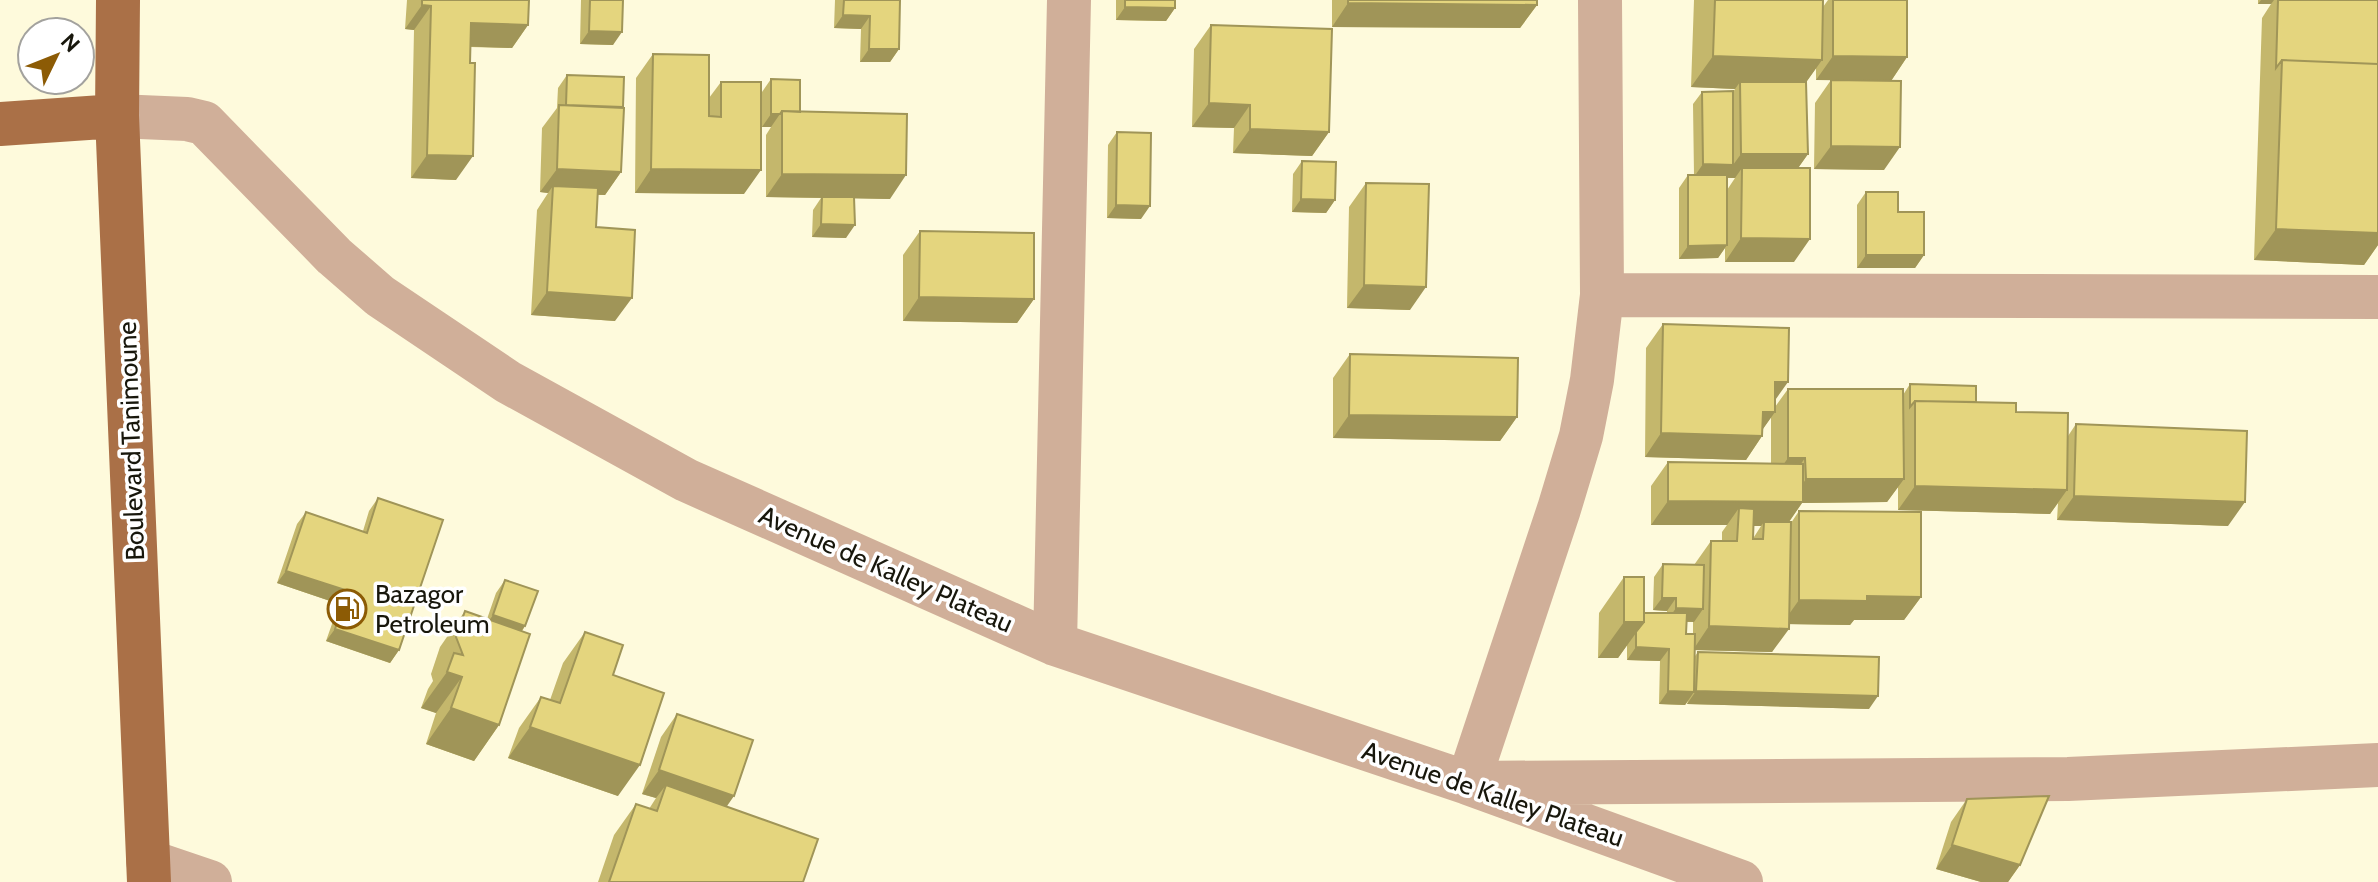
<svg xmlns="http://www.w3.org/2000/svg" width="2378" height="882" viewBox="0 0 2378 882" font-family="Cabin,sans-serif">
<style>
.lines{fill:none;stroke-linecap:round;stroke-linejoin:round}
.minor{stroke:#d0af99;stroke-width:44}
.primary{stroke:#aa7047;stroke-width:44}
.wall{fill:#c4b76c;fill-rule:evenodd}
.shaded-wall{fill:#a09558}
.building{fill:#e4d57e;stroke:#a09558;stroke-width:2}
.labels{text-anchor:middle;stroke-width:7;stroke-linejoin:round;paint-order:stroke}
.street-label{font-size:26px;fill:#18170c;stroke:#fff}
.poi-label{font-size:26px;fill:#18170c;stroke:#fff;text-anchor:start}
</style>
<rect width="100%" height="100%" fill="#fefadc"/>
<g class="lines">
<path class="minor" d="M1600,0L1602,295L1592,380L1581,436L1559,509L1468,783L2068,779L2378,765
M117,116L187,119L204,123L334,256L380,296L508,382L686,480L1055,644L1468,783L1741,882
M1602,295L2378,297
M1055,644L1069,0
M148,861L210,882"/>
<path class="primary" d="M118,0L117,116L149,882
M0,124L117,116"/>
</g>
<path class="wall" d="M407,0H529L528,25L512,48L470,47V63L456,180L411,178L414,30L405,29Z
M581,0H623L613,45L580,44Z
M835,0H900L899,49L890,62H860L861,29L834,28Z
M1116,0H1175V8L1166,21L1116,20Z
M1332,0H1537V5L1520,28L1332,27Z
M1694,0H1823V7L1828,0H1907V57L1891,81L1884,170L1814,169L1815,103L1831,80H1816V68L1806,82L1808,154L1798,168L1794,262H1725V248L1718,258L1679,259V188L1688,175H1694L1693,104L1702,92H1733L1735,89L1691,87ZM1727,178H1735L1727,190Z
M2258,0H2378V245L2364,265L2254,260L2262,18L2271,4H2258Z
M1211,25L1329,132L1312,156L1233,153L1234,128L1192,127L1194,49Z
M653,54L709,98L721,82L744,194L635,193L636,78Z
M567,75L621,172L605,195H598L596,227L615,321L531,315L537,210L548,193L540,192L542,128L557,108L558,88Z
M771,79L800,112L890,199L854,198L846,238L812,237L813,210L821,198L766,197V135L771,127H762V92Z
M1117,132L1141,219L1107,218L1108,145Z
M1302,161L1335,200L1326,213L1292,212L1293,174Z
M1366,183L1410,310L1347,308L1349,207Z
M1866,192L1898,212L1924,255L1915,268H1857V205Z
M920,231L1034,299L1017,323L903,321V255Z
M1663,324L1775,401V407L1788,389L1903,395L1910,384L2016,412L2068,436L2076,424L2228,526L2057,520L2058,503L2050,514L1898,510V487L1887,502L1802,503L1789,522L1791,523L1799,511L1921,597L1904,620H1854L1850,625L1789,624L1772,652L1695,650V656L1698,652L1869,709L1687,704L1688,701L1685,705L1659,704L1660,661L1627,660V645L1618,658H1598L1599,613L1624,577L1644,613H1667V611L1653,610L1654,577L1663,564L1694,565L1711,541H1722V532L1727,525H1651V486L1668,462L1771,463V417L1762,430V436L1746,460L1645,457L1646,348ZM1754,526H1761L1754,537ZM1687,622H1693V634H1686Z
M1350,354L1517,417L1500,441L1333,438V378Z
M378,498L399,650L390,663L326,641L339,604L277,583L297,524L306,512L363,531L369,511Z
M505,580L525,626L522,631L499,725L474,761L426,744L436,713L421,708L428,689L433,681L431,674L440,647L465,611L487,619L496,593Z
M585,632L613,675L618,796L508,758L519,728L541,697L550,700L563,663Z
M677,714L727,806L803,882H598L614,835L636,804L649,809L656,798L642,794L661,737Z
M1967,799L2020,865L2008,882H1981L1936,869L1951,822Z"/>
<path class="shaded-wall" d="M2261,0H2274L2271,4H2258Z
M1348,3L1537,5L1520,28L1332,27Z
M422,5L431,6L414,30L405,29Z
M1125,7L1175,8L1166,21L1116,20Z
M843,15L870,16L861,29L834,28Z
M471,23L528,25L512,48L454,46Z
M589,31L622,32L613,45L580,44Z
M869,49H899L890,62H860Z
M1713,56L1822,60L1800,91L1740,82L1735,89L1691,87Z
M1833,56L1907,57L1891,81L1816,80Z
M1209,103L1250,105L1234,128L1192,127Z
M771,114H780L771,127H762Z
M1250,129L1329,132L1312,156L1233,153Z
M1831,146L1900,147L1884,170L1814,169Z
M1741,154H1808L1791,178L1742,168L1735,178L1694,177L1703,164L1733,165Z
M427,155L473,156L456,180L411,178Z
M557,169L621,172L605,195L553,193V186L548,193L540,192Z
M651,169L761,170L744,194L635,193Z
M782,174L906,175L890,199L766,197Z
M1301,199L1335,200L1326,213L1292,212Z
M1116,205L1150,206L1141,219L1107,218Z
M821,224L855,225L846,238L812,237Z
M2276,229L2378,233V245L2364,265L2254,260Z
M1741,238L1810,239L1794,262H1725Z
M1727,245L1718,258L1679,259L1688,246Z
M1866,255H1924L1915,268H1857Z
M1364,285L1426,287L1410,310L1347,308Z
M547,292L632,298L615,321L531,315Z
M919,297L1034,299L1017,323L903,321Z
M1775,382H1788L1771,406Z
M1763,412H1775L1758,436Z
M1349,415L1517,417L1500,441L1333,438Z
M1661,433L1762,436L1746,460L1645,457Z
M1788,458H1805L1789,481L1771,482Z
M1806,479H1904L1887,502L1802,503L1786,526L1764,522L1761,526H1738L1739,508L1727,525H1651L1668,501L1790,502Z
M1915,486L2067,490L2050,514L1898,510Z
M2074,496L2245,502L2228,526L2057,520Z
M286,571L348,591L339,604L277,583Z
M1867,596L1921,597L1904,620H1854L1850,625L1782,624L1799,600Z
M1662,598H1676L1667,611L1653,610Z
M1676,608L1703,609L1694,622L1667,621Z
M493,615L525,626L516,639L484,628Z
M1624,622H1644L1618,658H1598Z
M1709,626L1789,629L1772,652L1693,650Z
M335,629L399,650L390,663L326,641Z
M1636,647L1669,649L1660,661L1627,660Z
M447,672L462,677L436,713L421,708Z
M1668,691L1694,692L1685,705L1659,704Z
M1696,691L1878,696L1869,709L1687,704Z
M451,708L499,725L474,761L426,744Z
M530,727L640,765L618,796L508,758Z
M659,770L734,796L718,819L666,785L656,798L642,794Z
M1952,845L2020,865L2008,882H1981L1936,869Z"/>
<path class="building" d="M422,0H529L528,25L471,23L470,63H475L473,156L427,155L431,6L422,5Z
M590,0H623L622,32L589,31Z
M844,0H900L899,49H869L870,16L843,15Z
M1125,0H1175V8L1125,7Z
M1348,0H1537V5L1348,3Z
M1715,0H1823L1822,60L1713,56Z
M1833,0H1907V57L1833,56Z
M2278,0H2378V64L2282,60L2276,68Z
M1211,25L1332,29L1329,132L1250,129V105L1209,103Z
M653,54L709,55V116L721,117V82H761V170L651,169Z
M2282,60L2378,64V233L2276,229Z
M567,75L624,77L623,107L566,105Z
M771,79L800,80V112L782,111L780,114H771Z
M1831,80L1901,81L1900,147L1831,146Z
M1740,82H1806L1808,154H1741Z
M1733,91V165L1703,164L1702,92Z
M559,105L624,108L621,172L557,169Z
M782,111L907,114L906,175L782,174Z
M1117,132L1151,133L1150,206L1116,205Z
M1302,161L1336,162L1335,200L1301,199Z
M1742,168H1810V239L1741,238Z
M1688,175H1727V245L1688,246Z
M1366,183L1429,184L1426,287L1364,285Z
M553,186L598,188L596,227L635,230L632,298L547,292Z
M1866,192H1898V212H1924V255H1866Z
M822,197H854L855,225L821,224Z
M920,231L1034,233V299L919,297Z
M1663,324L1789,328L1788,382H1775V412H1763L1762,436L1661,433Z
M1350,354L1518,358L1517,417L1349,415Z
M1910,384L1976,386V402L1915,401L1910,407Z
M1788,389H1903L1904,479H1806L1805,458H1788Z
M1915,401L2016,403V412L2068,413L2067,490L1915,486Z
M2076,424L2247,431L2245,502L2074,496Z
M1668,462L1803,464V502L1668,501Z
M378,498L443,520L399,650L335,629L348,591L286,571L306,512L367,533Z
M1739,508L1754,509L1753,539H1763L1764,522H1791L1789,629L1709,626L1711,541H1737Z
M1799,511L1921,512V597L1867,596V601L1799,600Z
M1663,564L1704,565L1703,609L1676,608V598H1662Z
M1624,577H1644V622H1624Z
M505,580L538,591L525,626L493,615Z
M465,611L530,634L499,725L451,708L462,677L447,672L454,653L463,655L456,637Z
M1644,613H1687L1686,634H1695L1694,692L1668,691L1669,649L1636,647V632L1644,622Z
M585,632L623,645L613,675L664,693L640,765L530,727L541,697L560,703Z
M1698,652L1879,657L1878,696L1696,691Z
M677,714L753,740L734,796L659,770Z
M666,785L818,839L803,882H609L636,804L657,811Z
M2049,796L2020,865L1952,845L1967,799Z"/>
<defs>
<symbol id="fuel-ring" viewBox="-11 -11 22 22"><circle r="9.5" fill="#fff" stroke="#8c5b05" stroke-width="1.5"/><path d="M-5.5-6h7V0h2V4h1.3V-2.5L3-4.5l.8-.8L6-3V5H2.5V1h-1V6h-7ZM-4.2-4.7v3.2H.2V-4.7Z" fill="#8c5b05"/></symbol>
</defs>
<g fill-rule="evenodd">
<use href="#fuel-ring" x="325" y="587" width="44" height="44"/>
</g>
<g class="labels">
<g class="street-label">
<text transform="translate(131 441) rotate(-92)" y="9">Boulevard Tanimoune</text>
<text transform="translate(886 569) rotate(24)" y="9">Avenue de Kalley Plateau</text>
<text transform="translate(1493 794) rotate(19)" y="9">Avenue de Kalley Plateau</text>
</g>
<g class="poi-label">
<text x="375" y="603">Bazagor<tspan x="375" dy="30">Petroleum</tspan></text>
</g>
</g>
<g transform="translate(56 56) rotate(47)"><circle r="38" fill="#ffffff" stroke="#a3a29e" stroke-width="2"/>
<path d="M0-6L14 30L0 20L-14 30Z" fill="#8c5b05"/>
<text y="-12" font-size="22" font-weight="bold" text-anchor="middle" fill="#18170c">N</text>
</g>
</svg>
